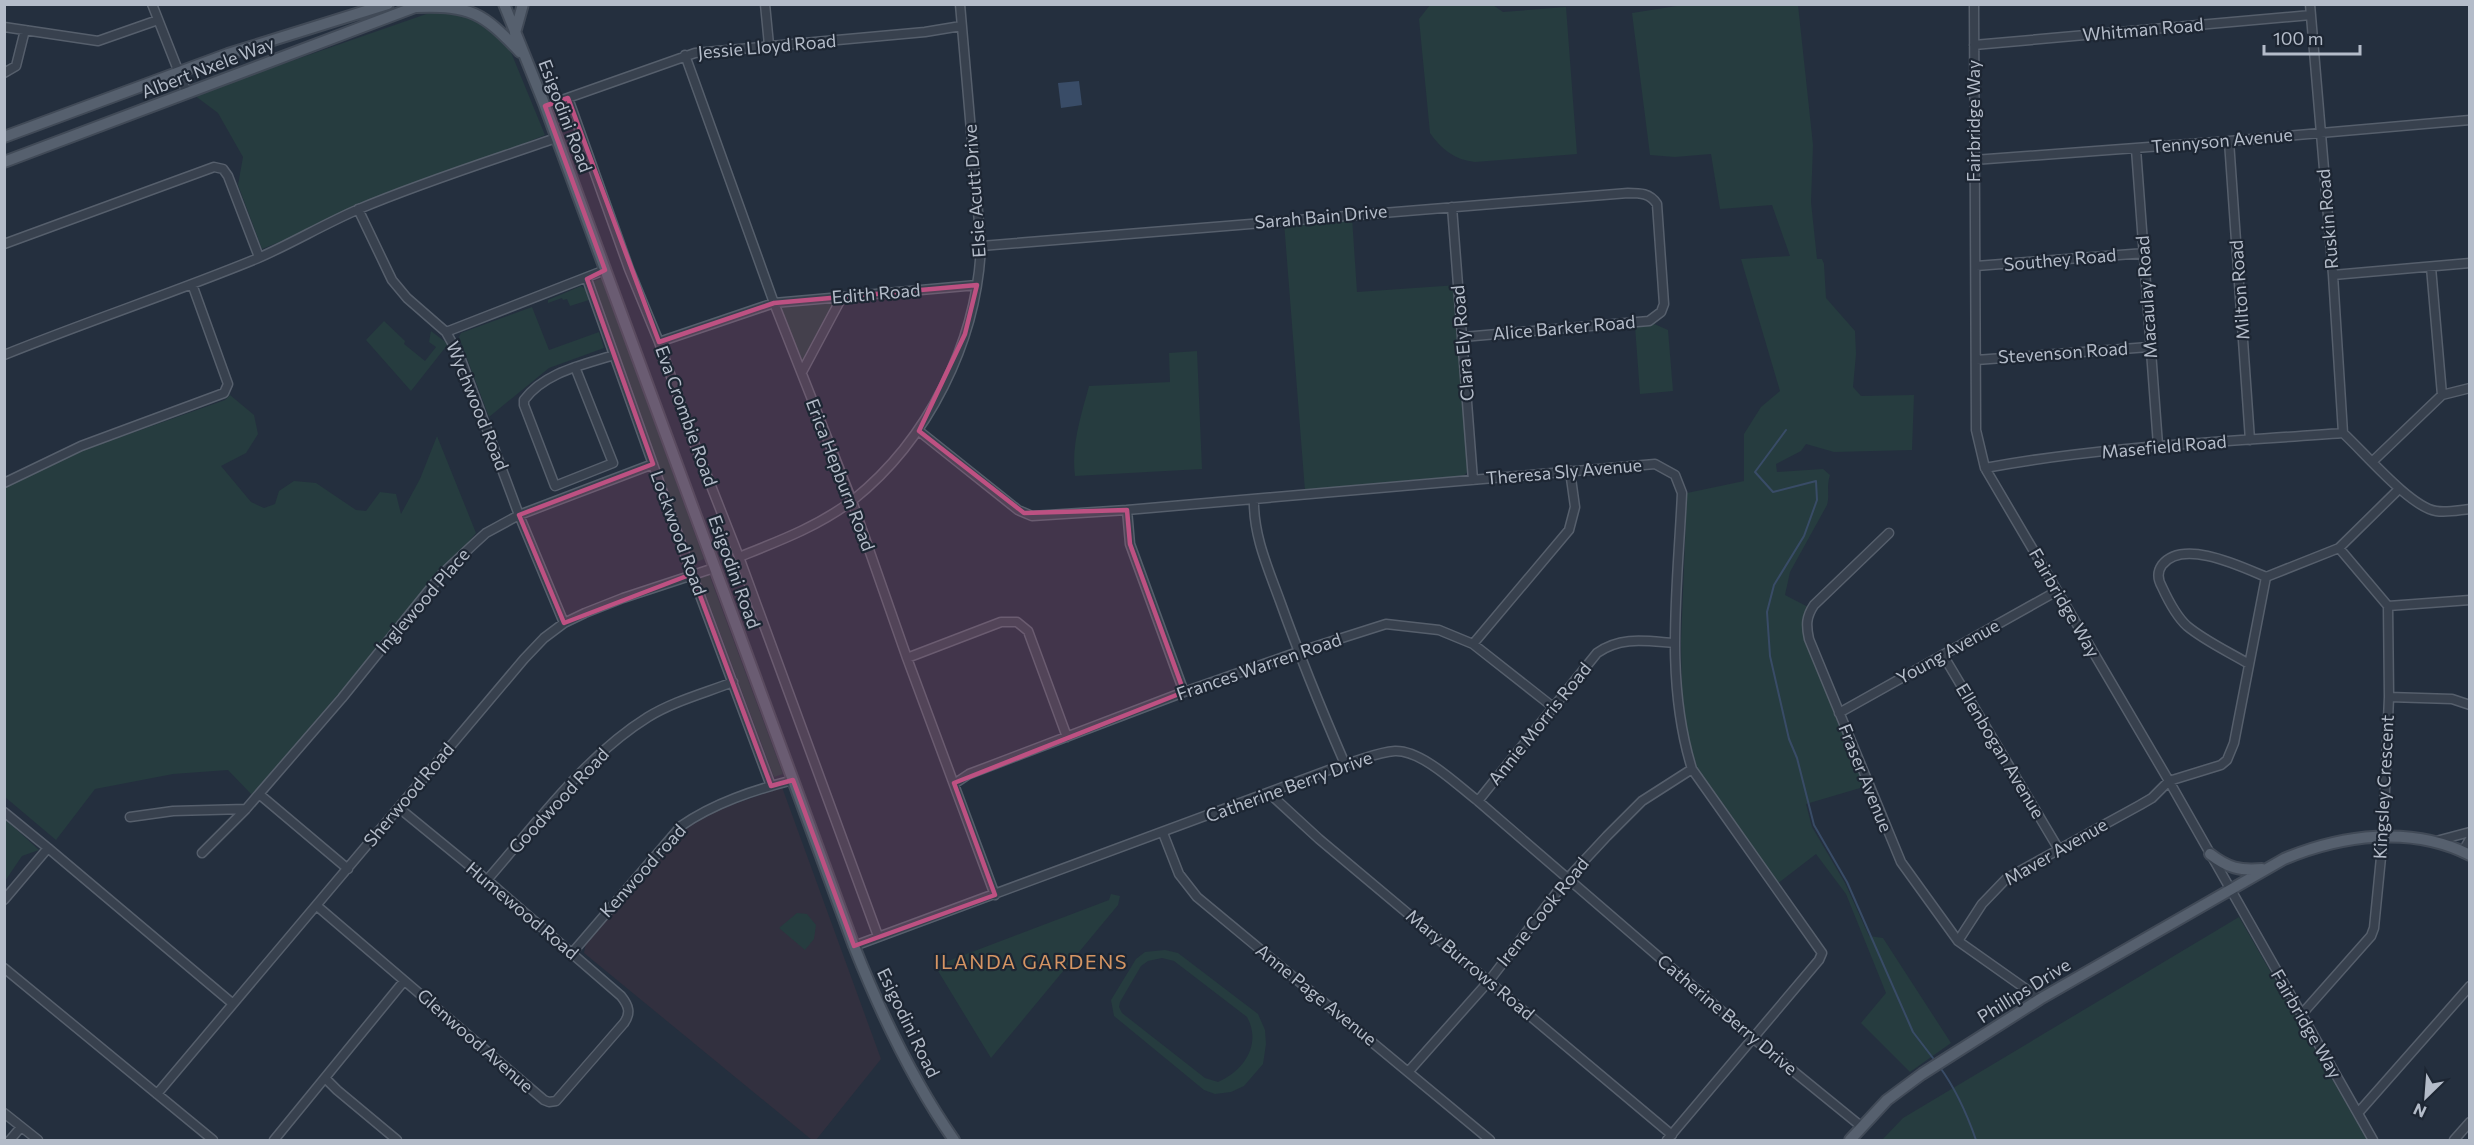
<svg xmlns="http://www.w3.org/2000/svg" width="2474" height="1145" viewBox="0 0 2474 1145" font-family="Commissioner,sans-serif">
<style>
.medical{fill:#32303f}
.green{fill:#263c3f;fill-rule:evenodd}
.water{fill:#394c67}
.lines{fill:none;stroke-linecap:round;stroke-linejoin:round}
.stream{stroke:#394c67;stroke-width:2}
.minor-casing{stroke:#565f6c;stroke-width:11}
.major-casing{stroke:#414a57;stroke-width:14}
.minor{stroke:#38414e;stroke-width:8}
.major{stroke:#56606e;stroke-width:10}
.marked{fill:#bd5182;fill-opacity:0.2;stroke:#bd5182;stroke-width:4.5;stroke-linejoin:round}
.labels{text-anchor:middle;stroke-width:4.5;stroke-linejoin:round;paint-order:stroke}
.street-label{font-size:18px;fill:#b4bcc9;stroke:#1d2633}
.neighbourhood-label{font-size:20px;letter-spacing:1.5px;fill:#d59563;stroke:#1d2633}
</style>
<rect width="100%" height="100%" fill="#242f3e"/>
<path class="medical" d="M782,787L881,1059L816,1140H812L584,953L586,942L684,829L701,816Z"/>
<path class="green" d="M1430,5H1493L1503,12L1566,7L1577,154L1475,162C1455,160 1441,149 1430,133L1419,19Z
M1683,5H1798L1813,145L1811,202L1817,259H1822L1824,264L1826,298L1855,331L1856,354L1853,387L1861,396L1914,395L1912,450L1834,452L1806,444L1801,451L1776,464L1777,472L1823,469L1830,475C1826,487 1830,495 1827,505L1790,572L1785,595L1810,608L1804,625L1867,786L1806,804L1812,827L1845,883L1869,936L1883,938L1951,1043L1910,1072L1861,1023L1886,993L1846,894L1816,854L1777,884L1696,768L1688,738L1682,694L1681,642L1687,493L1744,481V434L1761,407L1780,391L1741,259L1790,256L1772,205L1720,209L1711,154L1675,157L1650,155L1632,13Z
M455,10L475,17L508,45L545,135L262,249L238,185L243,157L218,113L194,95L435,11Z
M1352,217L1357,292L1458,285L1471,469L1462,477L1305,491L1284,222Z
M602,278L704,559L694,563L592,282Z
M581,286L588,291L594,307H592L589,300L570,306L567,299L563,300L562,298L548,303V300Z
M838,299L802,367L777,304Z
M532,307L549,350L599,332L604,348L549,368L489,417L459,337L461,333Z
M384,321L405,341L404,344L425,361L436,347L429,342L431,331L448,344L411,391L366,340Z
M1652,323L1668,330L1673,391L1640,394L1635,326Z
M1197,351L1202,469L1075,476C1071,445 1081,416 1089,386L1170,382L1169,353Z
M230,395L254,415L258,434L246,453L221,466L251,502L264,508L275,504L279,491L294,481L316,483L356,510L366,511L380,492L396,494L401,514L420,479L437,436L476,533L252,795L228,770L173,774L95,789L56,840L5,797V488L84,450L225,400Z
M709,574L783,774L774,777L699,577Z
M5,819L39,850L22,856L5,881Z
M1111,894L1120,896L1118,905L991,1058L935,966L1109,900Z
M797,913L807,914L816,925L814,939L805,950L779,928Z
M2239,917L2367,1140H1882L1903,1118Z
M1165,950L1178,953L1258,1014L1265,1030L1266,1044L1263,1064L1244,1086L1231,1092L1215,1094L1204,1090L1114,1016L1111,1000L1136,959L1145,952ZM1162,958L1174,961L1247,1017C1262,1044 1244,1071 1218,1082L1205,1078L1122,1013L1119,1007L1120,1002L1141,966L1148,961Z"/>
<path class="water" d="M1079,81L1082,105L1061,108L1058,83Z"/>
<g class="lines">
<path class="stream" d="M1786,430L1755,472L1773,492L1816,481L1817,500L1804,536L1774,585L1767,612L1770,656L1789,739L1797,758L1814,825L1847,882L1913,1032L1936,1062
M1939,1066C1956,1089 1967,1114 1976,1140"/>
<defs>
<path id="minor" d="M152,4L187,93
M765,4L769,45
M1974,4L1976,430L1985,468L2169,781L2373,1140
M2310,4L2333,275L2343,433
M4,27L98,41L158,20
M1974,45L2311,15
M685,55L774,303L852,501L907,658L995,895
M4,73L16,66L25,30
M568,98L629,269L659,342L693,440L739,557L878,936
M545,106L695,53L925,32L961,26
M2229,141L2250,440
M2136,149L2158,445
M1974,160L2229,141L2470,120
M1452,207L1473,480
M358,209L392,280L407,298L446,332L460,357L519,515L564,623
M4,244L214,167L223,169L228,176L259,257
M981,246L1628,193C1640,193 1650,193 1657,204L1664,304L1661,312L1649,321L1463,337
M1976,266L2145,253
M2431,267L2442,395
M2333,275L2470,263
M587,279L692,574L771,786
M446,332L605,270
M659,342L774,303L977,285
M4,355C88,321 173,293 256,259C291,244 324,224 359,209C423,182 490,161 556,138
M1976,360L2149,347
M575,367L613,463L555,486L524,405V400C545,372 583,365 614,355
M802,372L842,297
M919,431L1018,510L1032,516L1127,510L1655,464L1675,475L1682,493C1678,585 1664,679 1692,769L1822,953L1819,960L1667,1140
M2343,433C2364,452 2410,507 2436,511C2447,513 2459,510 2470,509
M2373,461L2442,395L2470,388
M1985,468C2103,446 2224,442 2343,433
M4,483L81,446L224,393L228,384L192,284
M1254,499C1253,535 1268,568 1280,601C1300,657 1322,711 1345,764
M1127,510L1130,544L1184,692
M1889,533L1814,605C1806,617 1806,625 1809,639L1901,862L1958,941L2040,999
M739,557C779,541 819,526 853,500C928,440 977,342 981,246L960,4
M2388,606L2470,600
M1473,644L1569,530L1575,507L1570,471
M1943,655L2058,848
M907,658L1001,622H1017L1028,631L1067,737
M2249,664C2229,652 2205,641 2187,626C2176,616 2168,600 2162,587C2158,580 2157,572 2162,565C2183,538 2242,567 2266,577
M2389,697L2452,699L2470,705
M1839,713L2057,591
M954,784L969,774L1184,692L1298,652L1386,624L1439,630L1473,644L1553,707
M1269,793L1319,839L1672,1135
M259,794L348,869
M1478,801L1597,653C1621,636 1646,641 1674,643
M4,812L48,848
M130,817L173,811L246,809
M1163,833L1179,874L1197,897L1490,1140
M2436,841L2470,832
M2463,851L2470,839
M202,853L246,809L342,698L442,574L475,543L486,533L519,515L653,464
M487,880C536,824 584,757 648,717C674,701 705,693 733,682
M4,900L48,848L232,1003
M317,906L544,1100L549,1102L556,1101L624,1023C631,1013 629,1006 621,996L487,880L399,808
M1958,941L1982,904L2007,878L2140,805L2152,798L2169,781L2221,765L2227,760L2234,743L2266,577L2339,548L2399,489
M854,946L1345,764C1361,760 1378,752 1395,751C1422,750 1457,785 1478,801L1754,1039L1862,1127
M572,953L681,826C714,803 754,790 793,780
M4,968L213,1140
M2301,1015L2371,936L2374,928L2383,837L2389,697L2388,606L2339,548
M1409,1071L1489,981L1567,879L1607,836L1642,801L1692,769
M326,1079L337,1090L397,1140
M157,1094L524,659L544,638L564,623L585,613L623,598L714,568
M4,1113L38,1140
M2358,1113L2470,986
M10,1140L21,1127
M274,1140L404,981
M2454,1140L2470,1122"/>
<path id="major" d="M504,4L545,106L854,946C881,1014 912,1080 954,1140
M416,7C471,5 483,13 520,52
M515,33L523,4
M4,137L228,54L388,4
M4,162L423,4
M2210,854C2228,868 2240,871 2262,869
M1850,1140L1887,1100L1922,1074L2040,999L2284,859C2341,835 2412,825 2470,855"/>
</defs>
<use href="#minor" class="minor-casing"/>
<use href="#major" class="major-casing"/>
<use href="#minor" class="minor"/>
<use href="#major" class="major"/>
</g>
<path class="marked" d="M568,98L659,342L774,303L977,285L965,334L919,431L1024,513L1127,510L1130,544L1184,692L954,783L995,895L854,946L793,780L771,786L692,574L564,623L519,515L653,464L587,279L605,270L545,106Z"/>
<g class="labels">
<g class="street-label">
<text transform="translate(2143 30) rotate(-5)" y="6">Whitman Road</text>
<text transform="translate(767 47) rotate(-5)" y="6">Jessie Lloyd Road</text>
<text transform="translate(208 68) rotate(-21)" y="6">Albert Nxele Way</text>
<text transform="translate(565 116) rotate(69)" y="6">Esigodini Road</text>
<text transform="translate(1974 121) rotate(-90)" y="6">Fairbridge Way</text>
<text transform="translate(2222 141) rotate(-5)" y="6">Tennyson Avenue</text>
<text transform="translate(975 191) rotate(-94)" y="6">Elsie Acutt Drive</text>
<text transform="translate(1321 217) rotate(-5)" y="6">Sarah Bain Drive</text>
<text transform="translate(2328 219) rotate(-95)" y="6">Ruskin Road</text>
<text transform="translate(2060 260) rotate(-5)" y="6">Southey Road</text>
<text transform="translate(2240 290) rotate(-94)" y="6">Milton Road</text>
<text transform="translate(876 294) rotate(-5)" y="6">Edith Road</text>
<text transform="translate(2147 297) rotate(-94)" y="6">Macaulay Road</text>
<text transform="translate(1564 328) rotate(-5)" y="6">Alice Barker Road</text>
<text transform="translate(1463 343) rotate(-95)" y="6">Clara Ely Road</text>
<text transform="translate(2063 353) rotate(-4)" y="6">Stevenson Road</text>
<text transform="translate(477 406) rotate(68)" y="6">Wychwood Road</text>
<text transform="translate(686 416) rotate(70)" y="6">Eva Crombie Road</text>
<text transform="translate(2164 447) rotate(-5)" y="6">Masefield Road</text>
<text transform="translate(1564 472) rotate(-5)" y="6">Theresa Sly Avenue</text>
<text transform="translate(840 475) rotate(69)" y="6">Erica Hepburn Road</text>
<text transform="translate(678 533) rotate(70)" y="6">Lockwood Road</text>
<text transform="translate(734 572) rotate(70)" y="6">Esigodini Road</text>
<text transform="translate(423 601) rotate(-49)" y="6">Inglewood Place</text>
<text transform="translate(2064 603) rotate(60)" y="6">Fairbridge Way</text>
<text transform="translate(1948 652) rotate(-29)" y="6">Young Avenue</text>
<text transform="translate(1259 667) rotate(-19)" y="6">Frances Warren Road</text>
<text transform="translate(1540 724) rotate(-51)" y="6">Annie Morris Road</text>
<text transform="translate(2000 751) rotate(59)" y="6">Ellenbogan Avenue</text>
<text transform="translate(1865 778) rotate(68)" y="6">Fraser Avenue</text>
<text transform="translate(1289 787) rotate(-20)" y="6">Catherine Berry Drive</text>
<text transform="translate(2384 787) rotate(-87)" y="6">Kingsley Crescent</text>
<text transform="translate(409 795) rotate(-50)" y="6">Sherwood Road</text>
<text transform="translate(559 801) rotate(-47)" y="6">Goodwood Road</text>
<text transform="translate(2056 852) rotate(-30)" y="6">Maver Avenue</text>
<text transform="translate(643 871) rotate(-48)" y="6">Kenwood road</text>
<text transform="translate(522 911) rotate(40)" y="6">Humewood Road</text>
<text transform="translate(1543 912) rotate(-51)" y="6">Irene Cook Road</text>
<text transform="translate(1470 965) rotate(40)" y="6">Mary Burrows Road</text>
<text transform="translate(2024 991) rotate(-32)" y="6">Phillips Drive</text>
<text transform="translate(1316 995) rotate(39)" y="6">Anne Page Avenue</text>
<text transform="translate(1727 1015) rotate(40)" y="6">Catherine Berry Drive</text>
<text transform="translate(908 1023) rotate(64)" y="6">Esigodini Road</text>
<text transform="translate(2306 1024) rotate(60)" y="6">Fairbridge Way</text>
<text transform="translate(475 1041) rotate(41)" y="6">Glenwood Avenue</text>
</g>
<g class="neighbourhood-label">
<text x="1031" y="969">ILANDA GARDENS</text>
</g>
</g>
<rect width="2474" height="1145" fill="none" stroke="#b4bcc9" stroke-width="12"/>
<g transform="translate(2426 1097) rotate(205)" stroke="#1d2633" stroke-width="4.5" paint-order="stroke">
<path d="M0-4.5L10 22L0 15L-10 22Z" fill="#b4bcc9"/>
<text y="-9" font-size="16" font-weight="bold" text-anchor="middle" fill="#b4bcc9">N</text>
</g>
<path d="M2264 45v9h96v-9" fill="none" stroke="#b4bcc9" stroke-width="3"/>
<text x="2273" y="45" font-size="18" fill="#b4bcc9" stroke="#1d2633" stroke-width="4.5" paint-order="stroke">100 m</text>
</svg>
